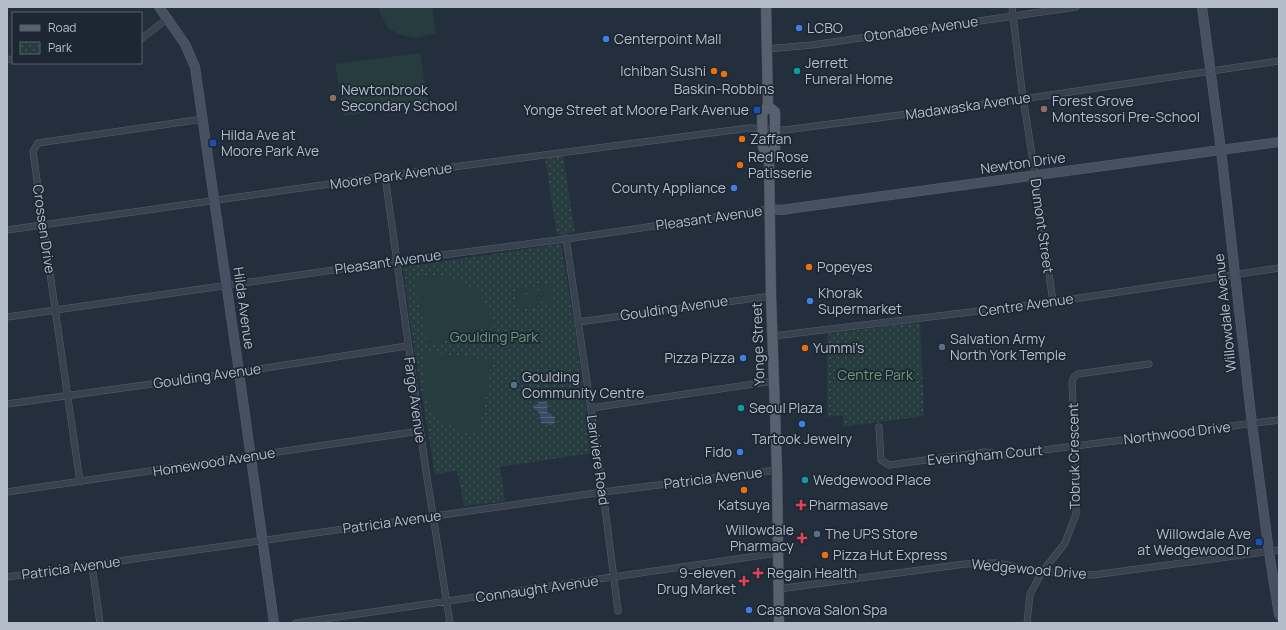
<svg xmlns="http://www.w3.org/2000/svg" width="1286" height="630" viewBox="0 0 1286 630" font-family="Manrope,sans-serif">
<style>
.park{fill:url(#park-dots)}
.garden{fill:#263c3f}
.water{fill:url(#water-rules)}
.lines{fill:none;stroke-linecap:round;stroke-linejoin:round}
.street-casing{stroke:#565f6c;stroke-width:7}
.secondary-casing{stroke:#565f6c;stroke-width:10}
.primary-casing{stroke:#414a57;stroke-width:11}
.street{stroke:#38414e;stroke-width:6}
.secondary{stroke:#465061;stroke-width:9}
.primary{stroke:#56606e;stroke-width:10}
.shop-dot{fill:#3f7fe0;stroke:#1d2633;stroke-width:1.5}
.food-dot{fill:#e8710a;stroke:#1d2633;stroke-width:1.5}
.culture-dot{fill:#0f9aa8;stroke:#1d2633;stroke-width:1.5}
.education-dot{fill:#8d6e63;stroke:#1d2633;stroke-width:1.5}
.transit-dot{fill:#1a4fb4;stroke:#1d2633;stroke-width:1.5}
.service-dot{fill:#5c6f8a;stroke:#1d2633;stroke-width:1.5}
.health-dot{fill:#e0444e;stroke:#1d2633;stroke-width:1.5}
.labels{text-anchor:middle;stroke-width:3.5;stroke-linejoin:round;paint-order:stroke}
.poi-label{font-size:14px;fill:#b4bcc9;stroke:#1d2633;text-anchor:start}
.street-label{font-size:14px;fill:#b4bcc9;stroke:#1d2633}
.park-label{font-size:14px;fill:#6b9a76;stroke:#1d2633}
</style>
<defs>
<pattern id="park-dots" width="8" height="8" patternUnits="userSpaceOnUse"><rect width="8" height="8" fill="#263c3f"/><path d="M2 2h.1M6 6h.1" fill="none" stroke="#435659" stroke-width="1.8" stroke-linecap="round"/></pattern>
<pattern id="water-rules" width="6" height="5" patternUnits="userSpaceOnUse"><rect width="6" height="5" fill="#394c67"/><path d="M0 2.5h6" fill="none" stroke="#53647b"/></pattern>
</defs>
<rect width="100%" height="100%" fill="#242f3e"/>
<path class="park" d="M563,155L575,232L557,235L545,158Z
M561,244L574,322L592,453L500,467L505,501L464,506L457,470L435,475L413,342L403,267Z
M920,322L924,416L843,427V415L827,417V334Z"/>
<path class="garden" d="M378,7H432L436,33L416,38L402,35L389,29L382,18Z
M420,53L428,104L344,116L335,64Z
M435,275L455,279L480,293L496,325L428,346L414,279Z
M550,284L553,304L543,306L540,285Z
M537,286L540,306L530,307L528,287Z
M525,288L527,308L518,309L515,289Z
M423,352L492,360L479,434L457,430L434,414L425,397Z"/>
<path class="water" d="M540,402H546L548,404L547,412L555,417V423L550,425L547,423L543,424L541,423L540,414L533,407Z"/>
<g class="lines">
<defs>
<path id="street" d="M1012,7L1022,91L1034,168L1053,302
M141,39L167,19
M766,49L812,45L1076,7
M7,59L13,60
M385,176L426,471L450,623
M7,230L385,176L749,128L785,130L1023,99L1279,61
M566,238L603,492L618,611
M7,317L396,261L573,238L770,209
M578,322L771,296
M773,336L1053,302L1279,268
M7,404L239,372L407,346
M591,408L774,381
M879,427L881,460L889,465L985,452L1005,455L1279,420
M80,482L43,225L33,151L38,143L203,119
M7,492L420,431
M92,566L100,623
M7,577L603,492L777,470
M778,589L965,564L996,563L1042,572L1093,575L1279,550
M296,623L778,553
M1027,623L1030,594L1042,572L1065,543L1076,514L1075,446L1072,382L1074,377L1078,374L1149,364"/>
<path id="secondary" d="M159,7L185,44L195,67L239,372L274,623
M1202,7L1221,150L1252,424L1269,552L1279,615
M770,209L782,210L795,208L1279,142"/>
<path id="primary" d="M766,7L768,106L762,114L763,147L769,159L771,296L777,470L779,623
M768,106L775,112V148L769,159"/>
</defs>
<use href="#street" class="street-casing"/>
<use href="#secondary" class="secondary-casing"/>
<use href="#primary" class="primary-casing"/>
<use href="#street" class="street"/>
<use href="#secondary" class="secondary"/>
<use href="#primary" class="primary"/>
</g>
<g class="shop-dot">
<circle cx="799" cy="28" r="4"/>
<circle cx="606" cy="39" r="4"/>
<circle cx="734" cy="188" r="4"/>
<circle cx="810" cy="301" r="4"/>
<circle cx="743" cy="358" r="4"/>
<circle cx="802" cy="424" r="4"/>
<circle cx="740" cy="452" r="4"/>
<circle cx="749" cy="610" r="4"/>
</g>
<g class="food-dot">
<circle cx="714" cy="71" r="4"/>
<circle cx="724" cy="74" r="4"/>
<circle cx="742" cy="139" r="4"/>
<circle cx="740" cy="165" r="4"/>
<circle cx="809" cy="267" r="4"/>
<circle cx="805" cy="348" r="4"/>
<circle cx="744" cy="490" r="4"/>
<circle cx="825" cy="555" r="4"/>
</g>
<g class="culture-dot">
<circle cx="797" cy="71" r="4"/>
<circle cx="741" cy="408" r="4"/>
<circle cx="805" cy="480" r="4"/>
</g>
<g class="education-dot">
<circle cx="333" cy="98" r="4"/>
<circle cx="1044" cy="109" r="4"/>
</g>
<g class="transit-dot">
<rect x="753" y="106" width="8" height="8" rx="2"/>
<rect x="209" y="139" width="8" height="8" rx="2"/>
<rect x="1255" y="538" width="8" height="8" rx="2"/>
</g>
<g class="service-dot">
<circle cx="942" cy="347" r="4"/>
<circle cx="514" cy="385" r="4"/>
<circle cx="817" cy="534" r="4"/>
</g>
<g class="health-dot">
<path d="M799 499h4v4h4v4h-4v4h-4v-4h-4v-4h4z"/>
<path d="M800 532h4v4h4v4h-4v4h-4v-4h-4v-4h4z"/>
<path d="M756 567h4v4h4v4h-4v4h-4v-4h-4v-4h4z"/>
<path d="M742 575h4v4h4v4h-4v4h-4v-4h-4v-4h4z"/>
</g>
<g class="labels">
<g class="poi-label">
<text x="807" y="33">LCBO</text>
<text x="614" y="44">Centerpoint Mall</text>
<text x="805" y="68">Jerrett<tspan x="805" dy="16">Funeral Home</tspan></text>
<text x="706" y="76" text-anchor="end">Ichiban Sushi</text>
<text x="724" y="94" text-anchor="middle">Baskin-Robbins</text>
<text x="341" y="95">Newtonbrook<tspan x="341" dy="16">Secondary School</tspan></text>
<text x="1052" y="106">Forest Grove<tspan x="1052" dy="16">Montessori Pre-School</tspan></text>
<text x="749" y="115" text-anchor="end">Yonge Street at Moore Park Avenue</text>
<text x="221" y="140">Hilda Ave at<tspan x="221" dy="16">Moore Park Ave</tspan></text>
<text x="750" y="144">Zaffan</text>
<text x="748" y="162">Red Rose<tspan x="748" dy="16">Patisserie</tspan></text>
<text x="726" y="193" text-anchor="end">County Appliance</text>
<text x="817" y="272">Popeyes</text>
<text x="818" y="298">Khorak<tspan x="818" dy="16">Supermarket</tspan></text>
<text x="950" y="344">Salvation Army<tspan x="950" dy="16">North York Temple</tspan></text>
<text x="813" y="353">Yummi's</text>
<text x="735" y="363" text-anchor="end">Pizza Pizza</text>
<text x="522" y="382">Goulding<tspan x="522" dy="16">Community Centre</tspan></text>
<text x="749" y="413">Seoul Plaza</text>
<text x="802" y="444" text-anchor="middle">Tartook Jewelry</text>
<text x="732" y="457" text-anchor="end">Fido</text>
<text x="813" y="485">Wedgewood Place</text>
<text x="744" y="510" text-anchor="middle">Katsuya</text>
<text x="809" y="510">Pharmasave</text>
<text x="794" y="535" text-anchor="end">Willowdale<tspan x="794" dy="16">Pharmacy</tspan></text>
<text x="825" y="539">The UPS Store</text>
<text x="1251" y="539" text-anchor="end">Willowdale Ave<tspan x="1251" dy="16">at Wedgewood Dr</tspan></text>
<text x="833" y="560">Pizza Hut Express</text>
<text x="736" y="578" text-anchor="end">9-eleven<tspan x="736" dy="16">Drug Market</tspan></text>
<text x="767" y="578">Regain Health</text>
<text x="757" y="615">Casanova Salon Spa</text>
</g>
<g class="street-label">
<text transform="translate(921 29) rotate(-8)" y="5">Otonabee Avenue</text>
<text transform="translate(968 106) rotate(-8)" y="5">Madawaska Avenue</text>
<text transform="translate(1023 163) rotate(-8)" y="5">Newton Drive</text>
<text transform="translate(391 176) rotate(-8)" y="5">Moore Park Avenue</text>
<text transform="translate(709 218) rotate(-8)" y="5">Pleasant Avenue</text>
<text transform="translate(1042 226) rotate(82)" y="5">Dumont Street</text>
<text transform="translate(44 229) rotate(82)" y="5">Crossen Drive</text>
<text transform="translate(388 262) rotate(-8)" y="5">Pleasant Avenue</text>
<text transform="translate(1026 305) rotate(-8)" y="5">Centre Avenue</text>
<text transform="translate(244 308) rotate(82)" y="5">Hilda Avenue</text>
<text transform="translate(674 308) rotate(-8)" y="5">Goulding Avenue</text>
<text transform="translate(1225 313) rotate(-96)" y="5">Willowdale Avenue</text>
<text transform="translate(758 344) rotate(-92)" y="5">Yonge Street</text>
<text transform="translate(207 376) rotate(-8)" y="5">Goulding Avenue</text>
<text transform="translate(415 400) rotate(82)" y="5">Fargo Avenue</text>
<text transform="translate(1177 433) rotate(-7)" y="5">Northwood Drive</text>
<text transform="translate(985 455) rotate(-5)" y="5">Everingham Court</text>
<text transform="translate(1074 456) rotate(-91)" y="5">Tobruk Crescent</text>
<text transform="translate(598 460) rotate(82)" y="5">Lariviere Road</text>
<text transform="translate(214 462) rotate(-9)" y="5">Homewood Avenue</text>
<text transform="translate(713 478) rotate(-7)" y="5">Patricia Avenue</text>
<text transform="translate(392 522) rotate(-8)" y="5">Patricia Avenue</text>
<text transform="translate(71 568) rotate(-8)" y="5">Patricia Avenue</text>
<text transform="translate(1029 569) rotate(5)" y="5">Wedgewood Drive</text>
<text transform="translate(537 589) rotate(-8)" y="5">Connaught Avenue</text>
</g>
<g class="park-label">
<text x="494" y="342">Goulding Park</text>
<text x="875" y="380">Centre Park</text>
</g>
</g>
<rect width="1286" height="630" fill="none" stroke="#b4bcc9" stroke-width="16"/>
<rect x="12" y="12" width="130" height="52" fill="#1d2633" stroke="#59626f"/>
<rect x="20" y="25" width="20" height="6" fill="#56606e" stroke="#59626f"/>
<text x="48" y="32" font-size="12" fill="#b4bcc9">Road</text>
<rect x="20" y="42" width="20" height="12" fill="url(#park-dots)" stroke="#59626f"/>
<text x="48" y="52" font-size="12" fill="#b4bcc9">Park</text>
</svg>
